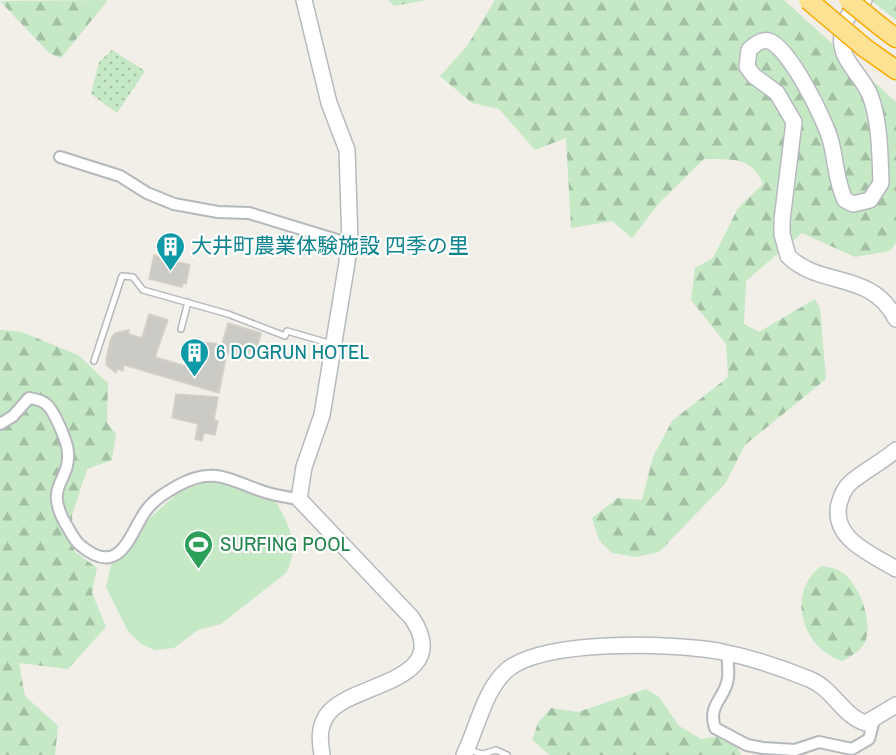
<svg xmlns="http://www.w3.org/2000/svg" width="896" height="755" viewBox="0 0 896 755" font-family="'Archivo Narrow','Noto Sans JP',sans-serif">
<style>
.forest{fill:url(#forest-firs)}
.park{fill:url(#park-dots)}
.garden{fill:#c5e8c5}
.building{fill:#cccac5;stroke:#d6d1c6;stroke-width:1.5}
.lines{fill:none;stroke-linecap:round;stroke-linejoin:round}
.lane-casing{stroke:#b5b8bc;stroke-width:8}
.street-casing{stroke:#b5b8bc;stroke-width:14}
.secondary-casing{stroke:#b6babf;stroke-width:18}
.highway-casing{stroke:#f9ab00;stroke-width:21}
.lane{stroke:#fff;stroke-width:5}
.street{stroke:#fff;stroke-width:10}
.secondary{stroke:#fff;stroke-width:15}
.highway{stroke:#fde293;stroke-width:18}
.highway-bridge-casing{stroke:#f9ab00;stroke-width:21;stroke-linecap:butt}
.highway-bridge{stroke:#fde293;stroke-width:18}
.labels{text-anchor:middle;stroke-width:4.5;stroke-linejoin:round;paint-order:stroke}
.culture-label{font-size:21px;fill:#0d838f;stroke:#fff;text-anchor:start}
.leisure-label{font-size:21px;fill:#27864d;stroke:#fff;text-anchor:start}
</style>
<defs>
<pattern id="forest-firs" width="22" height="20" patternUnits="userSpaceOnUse" patternTransform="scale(1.5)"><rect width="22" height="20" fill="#c5e8c5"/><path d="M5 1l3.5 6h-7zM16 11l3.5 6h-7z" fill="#a3c0a4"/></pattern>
<pattern id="park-dots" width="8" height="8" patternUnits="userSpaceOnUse" patternTransform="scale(1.5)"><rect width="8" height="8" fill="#c5e8c5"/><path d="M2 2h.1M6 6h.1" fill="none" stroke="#a3c0a4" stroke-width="1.8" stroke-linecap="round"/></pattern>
</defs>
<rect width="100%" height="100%" fill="#f1efe8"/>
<path class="forest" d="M108,0L61,58L49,53L0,1Z
M388,0H427L394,6Z
M495,0H784L896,102V243L890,251L855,257L802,233L746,281L744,324L759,332L815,299L820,308L826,379L745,445L725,484L659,552L636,557L612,553L599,540L592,518L618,498L642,500L653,457L672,421L728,377L726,344L691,300L695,268L713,258L738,208L763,184C751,155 731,160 704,159L660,202L632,238L612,221L571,228L566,138L535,150L499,109L472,103L440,76L467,46Z
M871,0H896V20Z
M0,330L22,332L78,355L108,383L107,423L116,434L112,460L87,469L72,515L74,551L97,568L92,593L106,627L68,669L19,663L25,696L58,726L55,755H0Z
M821,566C827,567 835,568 840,571C859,582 875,624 864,644C859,652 850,657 842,661C801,647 786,593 821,566Z
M646,689L659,697L679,726L701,739L731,734L741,755H550L532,740L538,723L551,708L578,712Z"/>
<path class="park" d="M112,50L145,71L117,113L91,94L99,62Z"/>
<path class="garden" d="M202,482L224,484L274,498C288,523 301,545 286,573L221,624L198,630L174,648L155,650L141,644L128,631L106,587L111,565L133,544L141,528L152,516L180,491Z"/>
<path class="building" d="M154,255L190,265L186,284L183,283L182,287L149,279Z
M149,314L168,320L155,357L185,366L187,358L197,360L202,342L222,344L228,323L261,333L256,353L249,351L248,357L227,353L219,393L124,365L123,371L117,369L116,373L106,365V359L111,338L115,333L129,330V334L142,338Z
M176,394L218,397L214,420L218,421L215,435L204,433L202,441L195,439L198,424L172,418Z"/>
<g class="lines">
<defs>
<path id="lane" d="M181,329L188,302
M94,361L122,276L133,277L143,290L228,314L285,336L287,331L332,344
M468,750L483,754L496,750L507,755"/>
<path id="street" d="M60,157L120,176L147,193L174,204L218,212L249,213L350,244
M0,424L13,416L29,398C35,399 42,400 46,404C54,410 68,443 68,453C70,482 44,485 65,523C70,530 73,539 80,545C120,579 129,535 145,512C153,500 165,493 177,486C211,467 226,478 259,490C271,495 285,497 299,499
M728,653C727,661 729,670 728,678C726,698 707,704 715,728L747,745L763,748L795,750L819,742L852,749L869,739L874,720"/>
<path id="secondary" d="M304,0L329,103L347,150L350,244L322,415L304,467L299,499L412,618C455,684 349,682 327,715C318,728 320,741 322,755
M864,0C851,10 845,17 842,34C838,60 861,73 870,95C880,121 880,156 881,183L870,200L853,204L845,200C836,182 836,161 831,142C826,121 789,47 769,41C762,39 754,45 749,50L747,67L754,76L777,93L794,122L782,220V234L788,256C820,288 871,270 896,319
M896,450C882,462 864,471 850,483C844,489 841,496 839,504C831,539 872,554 896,569
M464,755C477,729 484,690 507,670C544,639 671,643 718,651C749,657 780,667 809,679C833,688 843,717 866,723L896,705"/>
<path id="highway" d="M880,26L896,38
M865,48L896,70"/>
</defs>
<use href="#lane" class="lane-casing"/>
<use href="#street" class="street-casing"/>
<use href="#secondary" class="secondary-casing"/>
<use href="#highway" class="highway-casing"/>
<use href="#lane" class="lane"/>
<use href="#street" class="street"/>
<use href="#secondary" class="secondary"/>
<use href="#highway" class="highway"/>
<defs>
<path id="highway-bridge" d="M808,0L865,48
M848,0L880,26"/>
</defs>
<use href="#highway-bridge" class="highway-bridge-casing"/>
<use href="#highway-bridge" class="highway-bridge"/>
</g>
<defs>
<symbol id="building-pin" viewBox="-11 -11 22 30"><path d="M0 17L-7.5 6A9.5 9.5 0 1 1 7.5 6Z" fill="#0f9aa8" stroke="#fff"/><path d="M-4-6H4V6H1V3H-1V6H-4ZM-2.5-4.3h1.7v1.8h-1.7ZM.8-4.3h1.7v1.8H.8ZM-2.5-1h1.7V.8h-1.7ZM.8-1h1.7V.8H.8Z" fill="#fff"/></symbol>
<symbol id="stadium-pin" viewBox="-11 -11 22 30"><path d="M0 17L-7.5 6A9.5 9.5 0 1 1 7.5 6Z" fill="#2e9e5b" stroke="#fff"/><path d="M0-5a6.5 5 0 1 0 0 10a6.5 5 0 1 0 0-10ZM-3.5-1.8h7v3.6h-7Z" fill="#fff"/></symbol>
</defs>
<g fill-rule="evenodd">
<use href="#building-pin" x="154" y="230" width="33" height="45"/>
<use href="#building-pin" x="178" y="336" width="33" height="45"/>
<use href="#stadium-pin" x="182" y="528" width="33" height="45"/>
</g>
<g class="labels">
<g class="culture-label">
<text x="191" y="253">大井町農業体験施設 四季の里</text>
<text x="216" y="359">6 DOGRUN HOTEL</text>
</g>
<g class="leisure-label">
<text x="220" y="551">SURFING POOL</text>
</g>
</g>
</svg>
